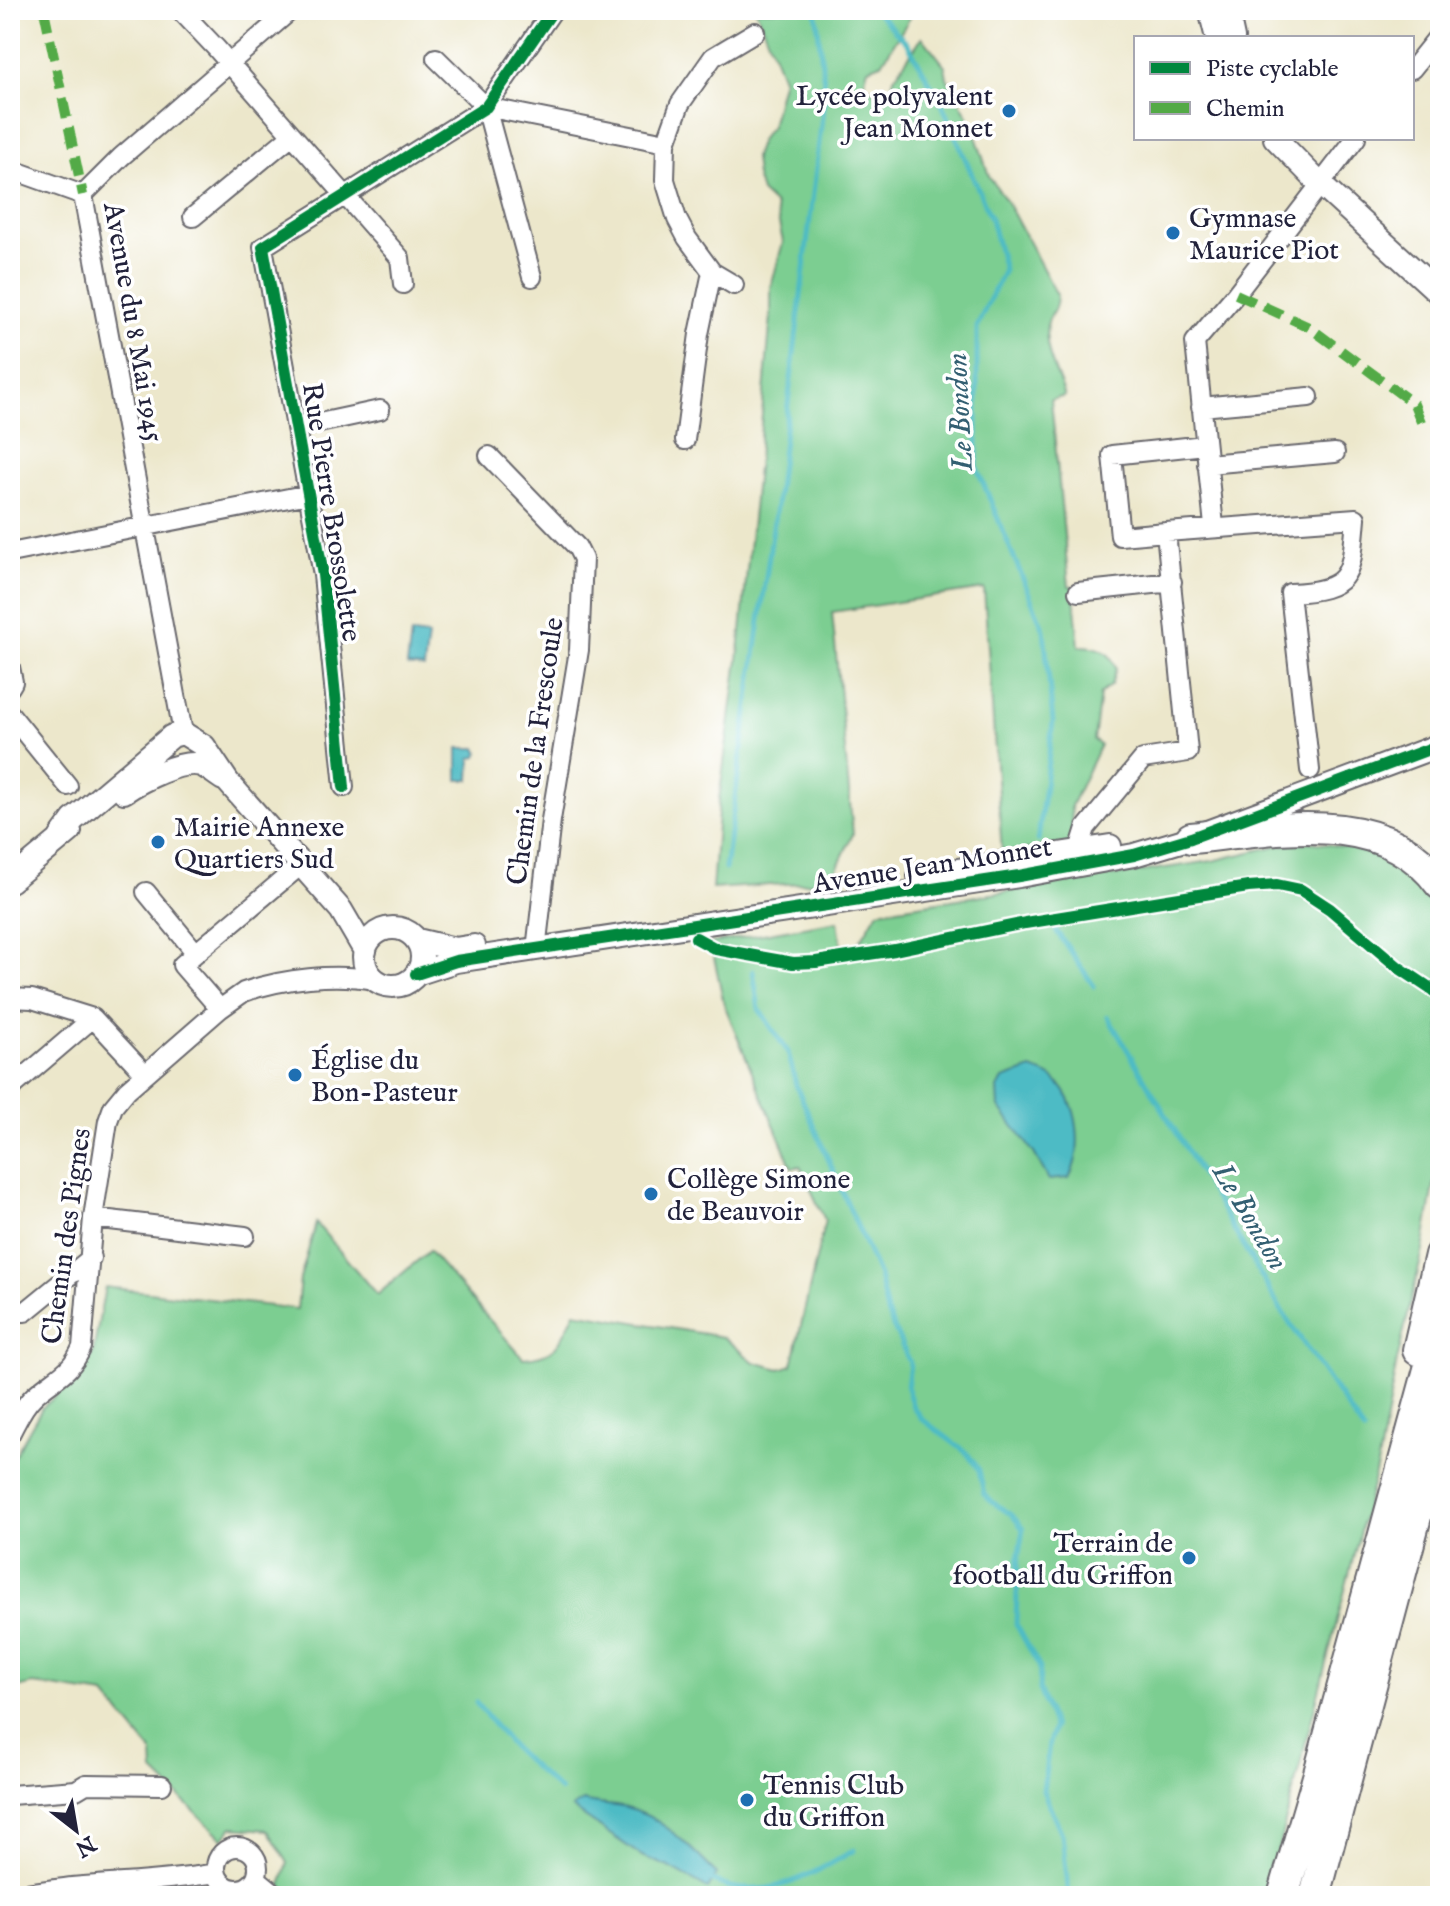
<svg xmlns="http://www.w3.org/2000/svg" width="1450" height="1906" viewBox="0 0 1450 1906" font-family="'IM FELL English',serif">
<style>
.green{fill:#7bce91;stroke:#4e7866;stroke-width:2}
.water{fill:#4dbbc5;stroke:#386e80;stroke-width:2}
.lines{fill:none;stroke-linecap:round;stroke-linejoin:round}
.stream{stroke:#4dbbc5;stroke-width:5}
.minor-casing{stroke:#69676d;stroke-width:22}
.tertiary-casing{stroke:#69676d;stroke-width:26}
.trunk-casing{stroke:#69676d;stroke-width:34}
.minor{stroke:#fff;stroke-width:18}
.tertiary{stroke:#fff;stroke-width:22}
.trunk{stroke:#fff;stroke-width:30}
.quiet{stroke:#53aa46;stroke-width:10;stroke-dasharray:20 10;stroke-linecap:butt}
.cycleway-casing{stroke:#fff;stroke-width:17}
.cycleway{stroke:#00873e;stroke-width:12}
.poi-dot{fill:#1f6fb2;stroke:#fff;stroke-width:3}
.labels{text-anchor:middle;stroke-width:7;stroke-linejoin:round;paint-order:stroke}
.poi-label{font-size:28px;fill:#22223b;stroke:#fff;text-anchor:start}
.street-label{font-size:28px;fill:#22223b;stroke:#fff}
.water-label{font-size:30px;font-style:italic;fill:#335f72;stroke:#fff}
</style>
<rect width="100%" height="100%" fill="#fff"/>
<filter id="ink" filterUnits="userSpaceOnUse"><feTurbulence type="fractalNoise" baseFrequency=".0125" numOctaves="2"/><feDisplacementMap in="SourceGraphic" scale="16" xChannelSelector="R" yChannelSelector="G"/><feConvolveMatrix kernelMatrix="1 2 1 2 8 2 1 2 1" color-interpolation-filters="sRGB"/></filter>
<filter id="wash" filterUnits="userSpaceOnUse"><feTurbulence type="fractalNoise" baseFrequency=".006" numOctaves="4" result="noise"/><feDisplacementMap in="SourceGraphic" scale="32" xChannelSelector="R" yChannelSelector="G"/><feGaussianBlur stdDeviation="1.8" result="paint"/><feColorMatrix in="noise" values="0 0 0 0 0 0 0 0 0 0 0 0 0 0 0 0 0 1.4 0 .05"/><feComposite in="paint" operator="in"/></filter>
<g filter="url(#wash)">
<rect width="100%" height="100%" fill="#ece7cb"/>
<path class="green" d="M756,10H905L911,16L882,63L868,68L864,83L876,94L891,90L894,78L922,37L945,66L947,78L972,124L989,176L1007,202L1057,295C1056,314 1050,312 1047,325C1043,349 1057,374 1065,396L1051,400L1069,586H1073L1079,646C1097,646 1111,650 1116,669L1111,685L1100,694L1094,740L1100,745L1071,806L1073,843L1002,853L984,589L832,612L853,834L831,881L712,889L719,800L739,652L758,458L771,316V287L783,242L775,205L761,192L756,176L754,157L760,140L771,126L783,78Z
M1310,842C1363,848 1409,860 1440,905V1151L1423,1250L1397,1361L1378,1462L1266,1896H294L281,1886L288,1863L268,1830L233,1827L223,1839L154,1772L153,1753L105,1695L33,1684L10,1690V1464L42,1408L80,1375L93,1353L105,1287L297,1309L300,1279L316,1223L377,1295L429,1251L523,1358C559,1356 560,1341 575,1312L723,1337L754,1362L780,1369L792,1365L825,1220L800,1166L792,1168L724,1004L711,943L838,921L842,949L856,948L878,911L1212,861L1276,846Z"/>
<path class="water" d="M411,634L428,636L424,668L407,666Z
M458,748H477L479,752L477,757L471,758L470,780H458Z
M1032,1069C1039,1072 1049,1074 1055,1080C1080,1103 1084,1150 1069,1178L1049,1180L1034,1153L999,1107L998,1088L1003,1079Z
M583,1801C600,1806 611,1804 626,1808C664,1817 690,1848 717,1874L708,1889L671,1868L642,1856L572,1808Z"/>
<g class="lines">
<path class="stream" d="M875,10L908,44L942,104L991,219L1004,270L977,326V468L1044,630L1053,722L1038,840
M725,869L776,506L825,92L816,10
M1055,929L1094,986
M753,971L759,1009L788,1052L796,1085L879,1276L887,1313L910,1363L907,1388L913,1407L922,1419L967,1453L979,1470L984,1494L992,1502L1012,1515L1023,1529L1018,1560L1016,1624L1040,1668L1039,1689L1054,1727L1049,1743L1043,1791L1062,1834L1069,1896
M1108,1017L1283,1313L1364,1432
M1438,1558L1440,1560
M476,1703L513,1748L560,1791
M707,1878C758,1906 810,1877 854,1850"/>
</g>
</g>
<g filter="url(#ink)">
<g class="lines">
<defs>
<path id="minor" d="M180,10L216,48L400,258L403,284
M436,58L486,107L666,143
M1412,69L1440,34
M486,107L532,277
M10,169L83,195
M83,195L183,733
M83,195L121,157L291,10
M193,217L292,135
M734,285L712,272L687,238L677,219L665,180L666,143L680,104L713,57L755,32
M1201,407L1309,397
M296,428L380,410
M685,440L699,334L712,272
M489,456L577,547L583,559L579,650L551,820L536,950
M1207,464L1335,453
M1214,526L1195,342L1236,294L1356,138
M1166,532L1120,536L1112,455L1205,445
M10,553L309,494
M1078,592L1172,582
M10,667L13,682L10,687
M10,714L68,786
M344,787L323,575L263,247L486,107L553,10
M1079,850L1086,828L1143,759L1188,752L1166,532L1356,518C1351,573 1354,590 1290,593L1310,770
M146,892L196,953L302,864
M196,953L182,965L220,1009
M10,998L32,999L93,1018L145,1074
M10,1089L93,1018
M93,1218L245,1236
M10,1312H25L91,1258
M10,1434C17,1421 23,1406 34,1396C54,1377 70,1375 82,1347L93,1218L108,1121L113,1107L127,1090L220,1009L244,992C284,978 334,973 375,980
M10,1795L76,1790L86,1784L162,1785
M216 1868a21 21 0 1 1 42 0a21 21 0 1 1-42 0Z
M256,1878L278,1896
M10,1896C78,1882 148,1885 216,1873"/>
<path id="tertiary" d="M1210,10L1217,38
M1227,10L1233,38
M1275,138L1320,184L1440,294
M124,792C140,781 181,759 201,765C209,768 216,775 223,779
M60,838L73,820L172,736L183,733L204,746L228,782L341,910L365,951
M919,876L1110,846
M10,881L70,831
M364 957a29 29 0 1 1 58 0a29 29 0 1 1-58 0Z
M417,940L455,949L474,946
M416,974L456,961L1019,876L1134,855L1191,838L1440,745"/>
<path id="trunk" d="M1191,838C1273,830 1383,805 1440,884
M1418,1350L1440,1255
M1283,1896L1318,1777L1440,1329
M1315,1896L1440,1426"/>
</defs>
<use href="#minor" class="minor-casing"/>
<use href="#tertiary" class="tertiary-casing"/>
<use href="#trunk" class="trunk-casing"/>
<use href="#minor" class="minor"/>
<use href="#tertiary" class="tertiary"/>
<use href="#trunk" class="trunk"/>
<path class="quiet" d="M44,10L83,195
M1236,294L1309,327L1414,404L1421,422"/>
<defs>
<path id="cycleway" d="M344,787L323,575L263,247L486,107L553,10
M696,938L716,949L793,963L816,962L895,950L1025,923L1248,887L1277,885L1301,890L1330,909L1398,967L1440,995
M416,974L456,961L1019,876L1134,855L1191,838L1440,745"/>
</defs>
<use href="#cycleway" class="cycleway-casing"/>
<use href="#cycleway" class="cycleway"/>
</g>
</g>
<g class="poi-dot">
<circle cx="1009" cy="111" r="8"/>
<circle cx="1173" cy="233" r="8"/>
<circle cx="158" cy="842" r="8"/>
<circle cx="295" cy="1075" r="8"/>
<circle cx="651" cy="1194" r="8"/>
<circle cx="1189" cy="1558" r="8"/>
<circle cx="747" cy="1800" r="8"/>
</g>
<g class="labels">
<g class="poi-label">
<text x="993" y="105" text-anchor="end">Lycée polyvalent<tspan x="993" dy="32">Jean Monnet</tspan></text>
<text x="1189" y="227">Gymnase<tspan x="1189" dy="32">Maurice Piot</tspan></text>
<text x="174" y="836">Mairie Annexe<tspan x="174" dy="32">Quartiers Sud</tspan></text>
<text x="311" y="1069">Église du<tspan x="311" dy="32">Bon-Pasteur</tspan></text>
<text x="667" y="1188">Collège Simone<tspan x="667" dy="32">de Beauvoir</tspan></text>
<text x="1173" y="1552" text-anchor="end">Terrain de<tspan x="1173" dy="32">football du Griffon</tspan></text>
<text x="763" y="1794">Tennis Club<tspan x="763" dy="32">du Griffon</tspan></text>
</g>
<g class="street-label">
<text transform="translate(135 322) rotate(80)" y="10">Avenue du 8 Mai 1945</text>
<text transform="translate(333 512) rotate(81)" y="10">Rue Pierre Brossolette</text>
<text transform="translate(534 751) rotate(-82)" y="10">Chemin de la Frescoule</text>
<text transform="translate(932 864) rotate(-9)" y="10">Avenue Jean Monnet</text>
<text transform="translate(65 1236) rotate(-82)" y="10">Chemin des Pignes</text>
</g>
<g class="water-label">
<text transform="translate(959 412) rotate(-93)" y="10">Le Bondon</text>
<text transform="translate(1251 1216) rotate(59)" y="10">Le Bondon</text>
</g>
</g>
<rect width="1450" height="1906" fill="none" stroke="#fff" stroke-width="40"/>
<rect x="1134" y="36" width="280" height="104" fill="#ffffff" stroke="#a7a7b1" stroke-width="2"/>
<rect x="1150" y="62" width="40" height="12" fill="#00873e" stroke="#a7a7b1" stroke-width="2"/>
<text x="1206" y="76" font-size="24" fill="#22223b">Piste cyclable</text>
<rect x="1150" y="102" width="40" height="12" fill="#53aa46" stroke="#a7a7b1" stroke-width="2"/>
<text x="1206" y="116" font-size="24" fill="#22223b">Chemin</text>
<g transform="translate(76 1830) rotate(149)" stroke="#ffffff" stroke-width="6" paint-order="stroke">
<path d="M0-6L14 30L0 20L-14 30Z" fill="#22223b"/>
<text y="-12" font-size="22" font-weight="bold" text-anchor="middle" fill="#22223b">N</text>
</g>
</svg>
